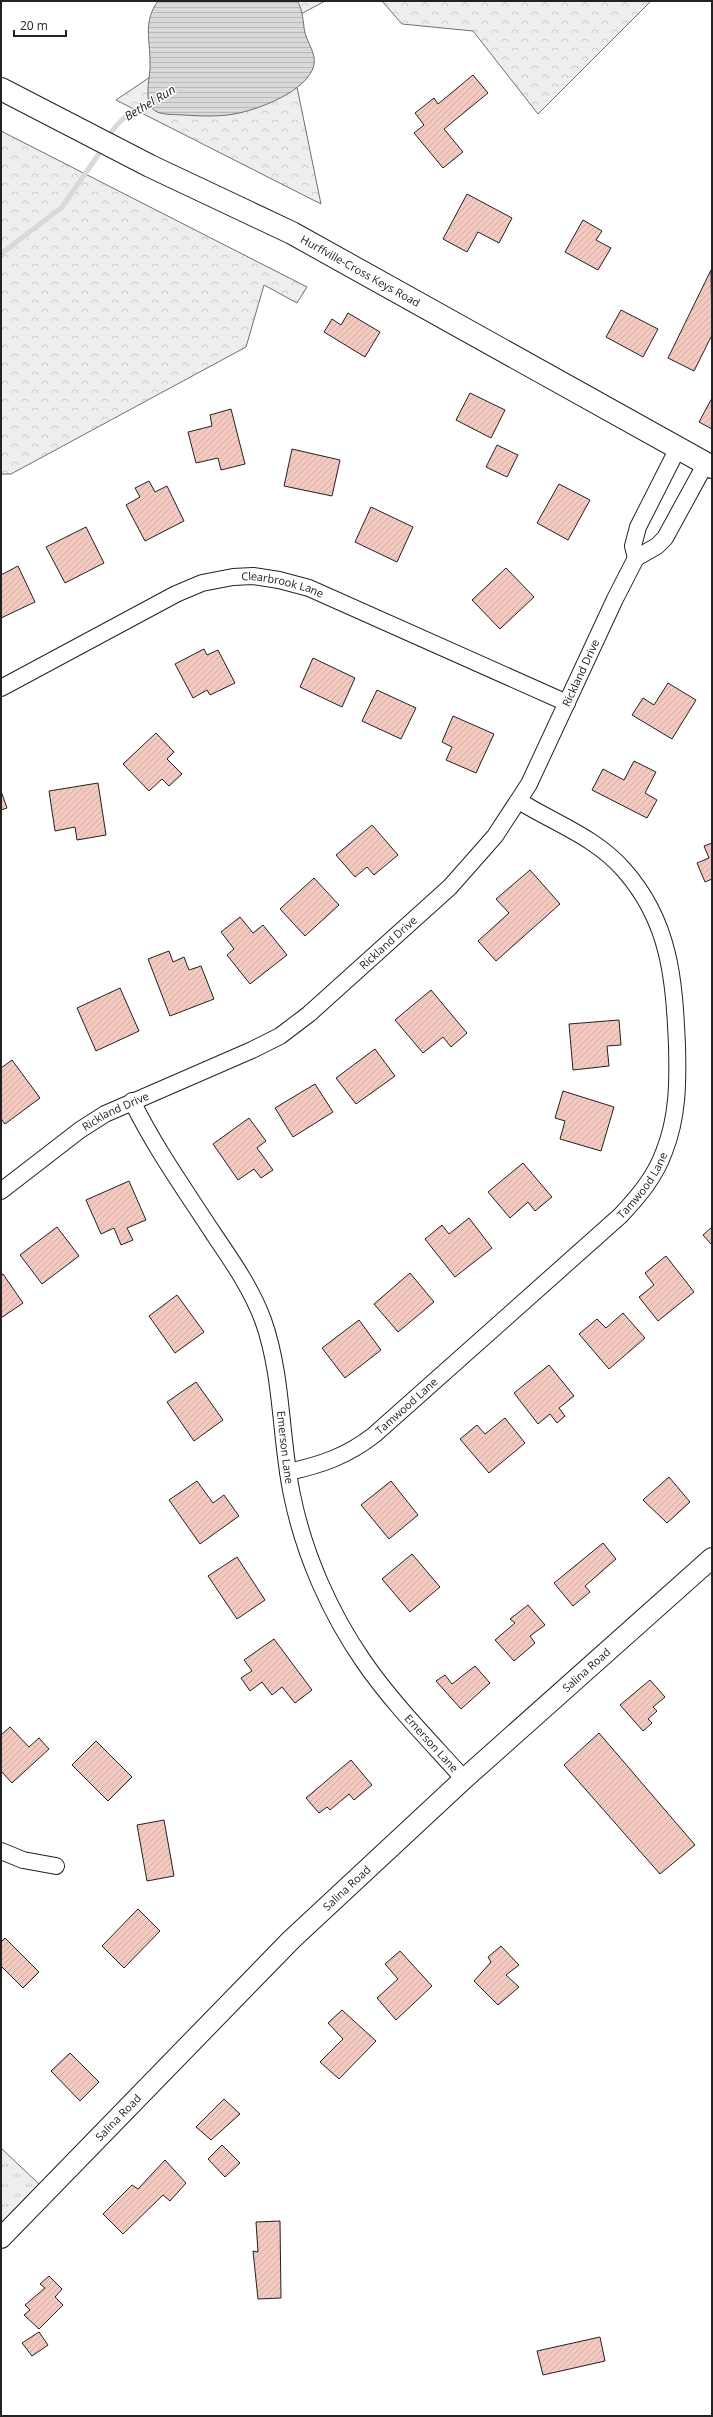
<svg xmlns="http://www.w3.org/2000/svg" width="713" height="2417" viewBox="0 0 713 2417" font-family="'Open Sans',sans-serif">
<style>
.grass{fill:url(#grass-tufts);stroke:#6f6f6f}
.forest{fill:url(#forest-crowns);stroke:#6f6f6f}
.water{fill:url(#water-rules);stroke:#6f6f6f}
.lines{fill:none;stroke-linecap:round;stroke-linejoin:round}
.stream{stroke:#d9d9d9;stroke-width:5}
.building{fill:url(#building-hatch);stroke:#222}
.minor-casing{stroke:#222;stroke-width:18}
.tertiary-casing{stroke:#222;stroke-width:22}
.secondary-casing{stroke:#222;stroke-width:24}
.minor{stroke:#fff;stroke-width:16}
.tertiary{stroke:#fff;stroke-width:20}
.secondary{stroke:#fff;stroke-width:22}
.labels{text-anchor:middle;stroke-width:3;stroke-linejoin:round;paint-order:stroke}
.street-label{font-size:11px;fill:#222;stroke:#fff}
.water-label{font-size:12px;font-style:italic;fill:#222;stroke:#fff}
</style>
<defs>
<pattern id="grass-tufts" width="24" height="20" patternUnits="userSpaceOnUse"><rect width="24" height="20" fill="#eee"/><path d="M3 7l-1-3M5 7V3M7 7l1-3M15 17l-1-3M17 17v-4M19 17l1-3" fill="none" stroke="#ccc"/></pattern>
<pattern id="forest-crowns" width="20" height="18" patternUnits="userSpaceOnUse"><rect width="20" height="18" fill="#eee"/><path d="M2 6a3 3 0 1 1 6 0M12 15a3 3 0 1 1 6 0" fill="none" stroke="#ccc"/></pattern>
<pattern id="water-rules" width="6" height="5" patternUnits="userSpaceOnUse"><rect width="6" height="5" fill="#d9d9d9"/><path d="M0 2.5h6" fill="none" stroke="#bababa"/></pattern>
<pattern id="building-hatch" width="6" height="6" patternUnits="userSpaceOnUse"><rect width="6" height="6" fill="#f3c9c0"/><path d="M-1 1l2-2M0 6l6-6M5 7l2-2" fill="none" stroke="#d0aca5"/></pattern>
</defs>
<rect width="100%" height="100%" fill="#fff"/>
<path class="grass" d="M1,2148L40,2185L1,2223Z"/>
<path class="forest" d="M158,1H325L301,14L297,87L321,204L116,100L150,77Z
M382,1H651L538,114L473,31L402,24Z
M1,131L307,287L297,303L264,285L246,347L11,474H1Z"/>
<path class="water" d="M158,1H297C303,8 303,24 305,33C308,44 316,53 314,65C308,91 258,110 234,114C218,117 200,116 183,115C173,114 157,116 151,107C144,95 151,76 150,62C150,40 143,21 158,1Z"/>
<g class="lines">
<path class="stream" d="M107,139C120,116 134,111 156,100
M1,254L62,207L103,148"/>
</g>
<path class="building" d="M473,75L488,93L444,129L463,152L443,168L414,133L424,125L415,113L434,98L438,104Z
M467,194L512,218L499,243L478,232L467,252L443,239Z
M583,220L602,231L596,240L611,248L598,270L565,252Z
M711,270L712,335L694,371L668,358Z
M621,310L658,329L643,357L606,337Z
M348,313L380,332L365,357L324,332L332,319L341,325Z
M470,393L505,410L491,438L456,420Z
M712,398V429L699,422Z
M231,409L245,464L221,470L218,458L196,463L188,432L212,426L210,415Z
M497,445L518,455L507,477L486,467Z
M292,449L340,460L332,496L284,486Z
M149,481L155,492L167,486L184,521L145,541L126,505L140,497L135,488Z
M559,484L590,500L568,540L537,523Z
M371,507L413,527L397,562L355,542Z
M86,527L104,563L65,583L46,547Z
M18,566L35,602L1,618V575Z
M506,568L534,597L500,629L472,600Z
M204,649L207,655L218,650L235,683L210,695L207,690L193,698L175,664Z
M313,658L355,678L342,707L300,687Z
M668,683L696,700L672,739L632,715L643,698L654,705Z
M377,690L416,708L401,739L362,721Z
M453,716L494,734L476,773L446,760L452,747L442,742Z
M156,733L174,752L167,759L182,774L169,786L162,779L149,791L123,764Z
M634,761L656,772L645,793L657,800L647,818L592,790L603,769L624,780Z
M98,783L106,835L77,840L75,827L55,831L49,791Z
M1,791L7,808L1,810Z
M372,825L398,855L374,875L367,867L355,877L336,855Z
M712,843V879L705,882L697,863L709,858L704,846Z
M530,870L560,904L496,961L478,941L509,913L496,899Z
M314,878L339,905L305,936L280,909Z
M240,917L253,933L263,925L287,955L250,984L227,955L234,949L221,932Z
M169,951L173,962L184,957L189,970L201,966L214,999L170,1016L148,959Z
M120,988L139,1031L96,1051L77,1008Z
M431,990L467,1033L451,1047L443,1037L423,1053L395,1020Z
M619,1020L621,1045L607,1046L609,1066L573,1070L569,1024Z
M375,1049L395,1076L356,1104L336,1078Z
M12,1060L40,1098L5,1124L1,1119V1068Z
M315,1084L333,1112L293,1137L275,1108Z
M563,1091L614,1107L601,1151L560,1139L565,1121L555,1118Z
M249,1118L266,1141L257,1148L273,1170L261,1178L254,1169L238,1180L213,1144Z
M523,1163L552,1197L535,1211L528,1202L510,1218L488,1192Z
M129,1181L146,1220L127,1228L133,1240L121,1245L114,1228L101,1234L86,1200Z
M469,1218L492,1248L455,1277L425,1239L442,1225L449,1234Z
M57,1227L79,1256L42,1284L20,1255Z
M712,1227V1245L703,1235Z
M666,1256L694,1292L658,1321L639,1297L654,1285L645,1273Z
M410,1273L434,1302L398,1332L374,1304Z
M3,1274L23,1303L1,1318V1275Z
M177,1295L204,1332L175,1353L149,1316Z
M623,1313L645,1338L609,1369L579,1334L597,1319L606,1328Z
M359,1320L381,1350L345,1378L322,1348Z
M549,1365L574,1396L559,1408L565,1416L557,1423L550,1414L538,1424L514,1393Z
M196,1382L223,1420L194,1441L167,1402Z
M505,1418L525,1443L489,1473L460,1439L477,1425L485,1434Z
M669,1477L690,1502L667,1523L643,1500Z
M197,1481L213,1503L224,1495L239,1516L200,1544L169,1500Z
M391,1481L418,1515L389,1539L361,1505Z
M603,1543L616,1559L585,1586L590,1592L573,1606L554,1583Z
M412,1554L440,1587L410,1612L382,1579Z
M237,1557L265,1600L237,1619L208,1576Z
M528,1605L545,1625L530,1636L535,1643L514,1661L495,1640L515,1623L510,1619Z
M274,1639L312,1690L295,1703L282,1687L272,1695L262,1682L250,1691L241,1678L252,1671L244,1660Z
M475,1666L490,1683L461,1709L436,1681L445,1675L452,1684Z
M650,1680L665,1697L653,1707L657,1711L648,1719L652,1723L643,1731L620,1705Z
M10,1727L29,1747L39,1738L49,1749L12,1783L1,1771V1735Z
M599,1733L695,1845L660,1874L564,1765Z
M96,1741L132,1777L108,1801L72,1765Z
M351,1760L372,1785L354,1800L349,1794L330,1810L327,1807L319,1813L306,1798Z
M164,1820L174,1876L147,1881L137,1825Z
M138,1909L160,1931L124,1968L102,1946Z
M5,1938L39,1972L23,1988L1,1966V1942Z
M501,1946L519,1965L506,1975L519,1987L498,2005L474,1981L491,1962L488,1957Z
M400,1951L432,1986L396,2020L377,1998L398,1979L385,1964Z
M342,2010L376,2041L339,2079L320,2062L343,2039L328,2023Z
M70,2053L99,2082L80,2101L51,2071Z
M224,2099L240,2114L211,2140L196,2127Z
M222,2145L240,2163L225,2177L208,2159Z
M165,2160L186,2183L170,2201L163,2195L123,2234L103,2214L132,2185L138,2189Z
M280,2221L281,2298L258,2299L253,2251L258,2252L256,2222Z
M49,2276L62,2289L55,2297L63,2305L39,2329L24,2315L30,2310L25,2305L45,2288L40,2284Z
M39,2332L48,2345L32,2356L22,2343Z
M600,2337L605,2361L543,2375L537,2351Z"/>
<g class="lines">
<defs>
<g id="minor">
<path d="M636,558L633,546L638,527L678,448"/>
<path id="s1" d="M1,688L176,594L202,583L233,577L253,576L279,580L309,588L567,703"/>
<path id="s2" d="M132,1101C155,1148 185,1190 213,1233C232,1261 251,1288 263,1320C283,1376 280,1438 292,1495C304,1554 330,1613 364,1662C393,1704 430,1741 464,1779"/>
<path id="s3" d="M1,1191L80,1130L105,1114L252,1050L280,1036L309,1014L450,887L495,836L529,784L615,599L636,558L657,546L665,538L706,463"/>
<path id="s4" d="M288,1472C321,1465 347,1456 374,1435L620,1216C638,1197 655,1177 664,1152C678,1117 678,1082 677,1045C674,979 670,922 624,870C595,837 556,824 519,801"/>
<path d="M1,1851L23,1860L56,1866"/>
</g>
<g id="tertiary">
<path id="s5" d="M1,2238L291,1940L464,1779L712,1558"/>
</g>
<g id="secondary">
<path id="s6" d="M1,89L150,166L292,233L712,467"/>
</g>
</defs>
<use href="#minor" class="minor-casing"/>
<use href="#tertiary" class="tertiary-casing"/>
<use href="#secondary" class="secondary-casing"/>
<use href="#minor" class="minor"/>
<use href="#tertiary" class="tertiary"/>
<use href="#secondary" class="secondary"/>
</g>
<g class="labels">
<g class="street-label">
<text dy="4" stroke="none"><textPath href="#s6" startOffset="403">Hurffville-Cross Keys Road</textPath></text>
<text dy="4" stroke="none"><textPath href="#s1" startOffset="309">Clearbrook Lane</textPath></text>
<text dy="4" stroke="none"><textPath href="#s3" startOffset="800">Rickland Drive</textPath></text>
<text dy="4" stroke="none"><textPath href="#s3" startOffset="464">Rickland Drive</textPath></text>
<text dy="4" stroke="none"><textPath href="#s3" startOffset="140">Rickland Drive</textPath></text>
<text dy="4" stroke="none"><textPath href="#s4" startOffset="462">Tamwood Lane</textPath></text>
<text dy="4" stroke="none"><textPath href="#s4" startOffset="138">Tamwood Lane</textPath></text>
<text dy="4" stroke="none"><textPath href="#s2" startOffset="385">Emerson Lane</textPath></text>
<text dy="4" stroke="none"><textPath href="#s5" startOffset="816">Salina Road</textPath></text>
<text dy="4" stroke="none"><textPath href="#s2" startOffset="722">Emerson Lane</textPath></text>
<text dy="4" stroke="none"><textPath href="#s5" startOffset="492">Salina Road</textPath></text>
<text dy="4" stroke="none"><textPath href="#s5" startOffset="168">Salina Road</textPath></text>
</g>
<g class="water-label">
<text transform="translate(150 103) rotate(-31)" y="4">Bethel Run</text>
</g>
</g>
<rect width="713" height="2417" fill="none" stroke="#222222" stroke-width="4"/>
<path d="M14 30v6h52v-6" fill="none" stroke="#222222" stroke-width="2"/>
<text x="20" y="30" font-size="12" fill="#222222" stroke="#ffffff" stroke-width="3" paint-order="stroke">20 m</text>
</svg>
